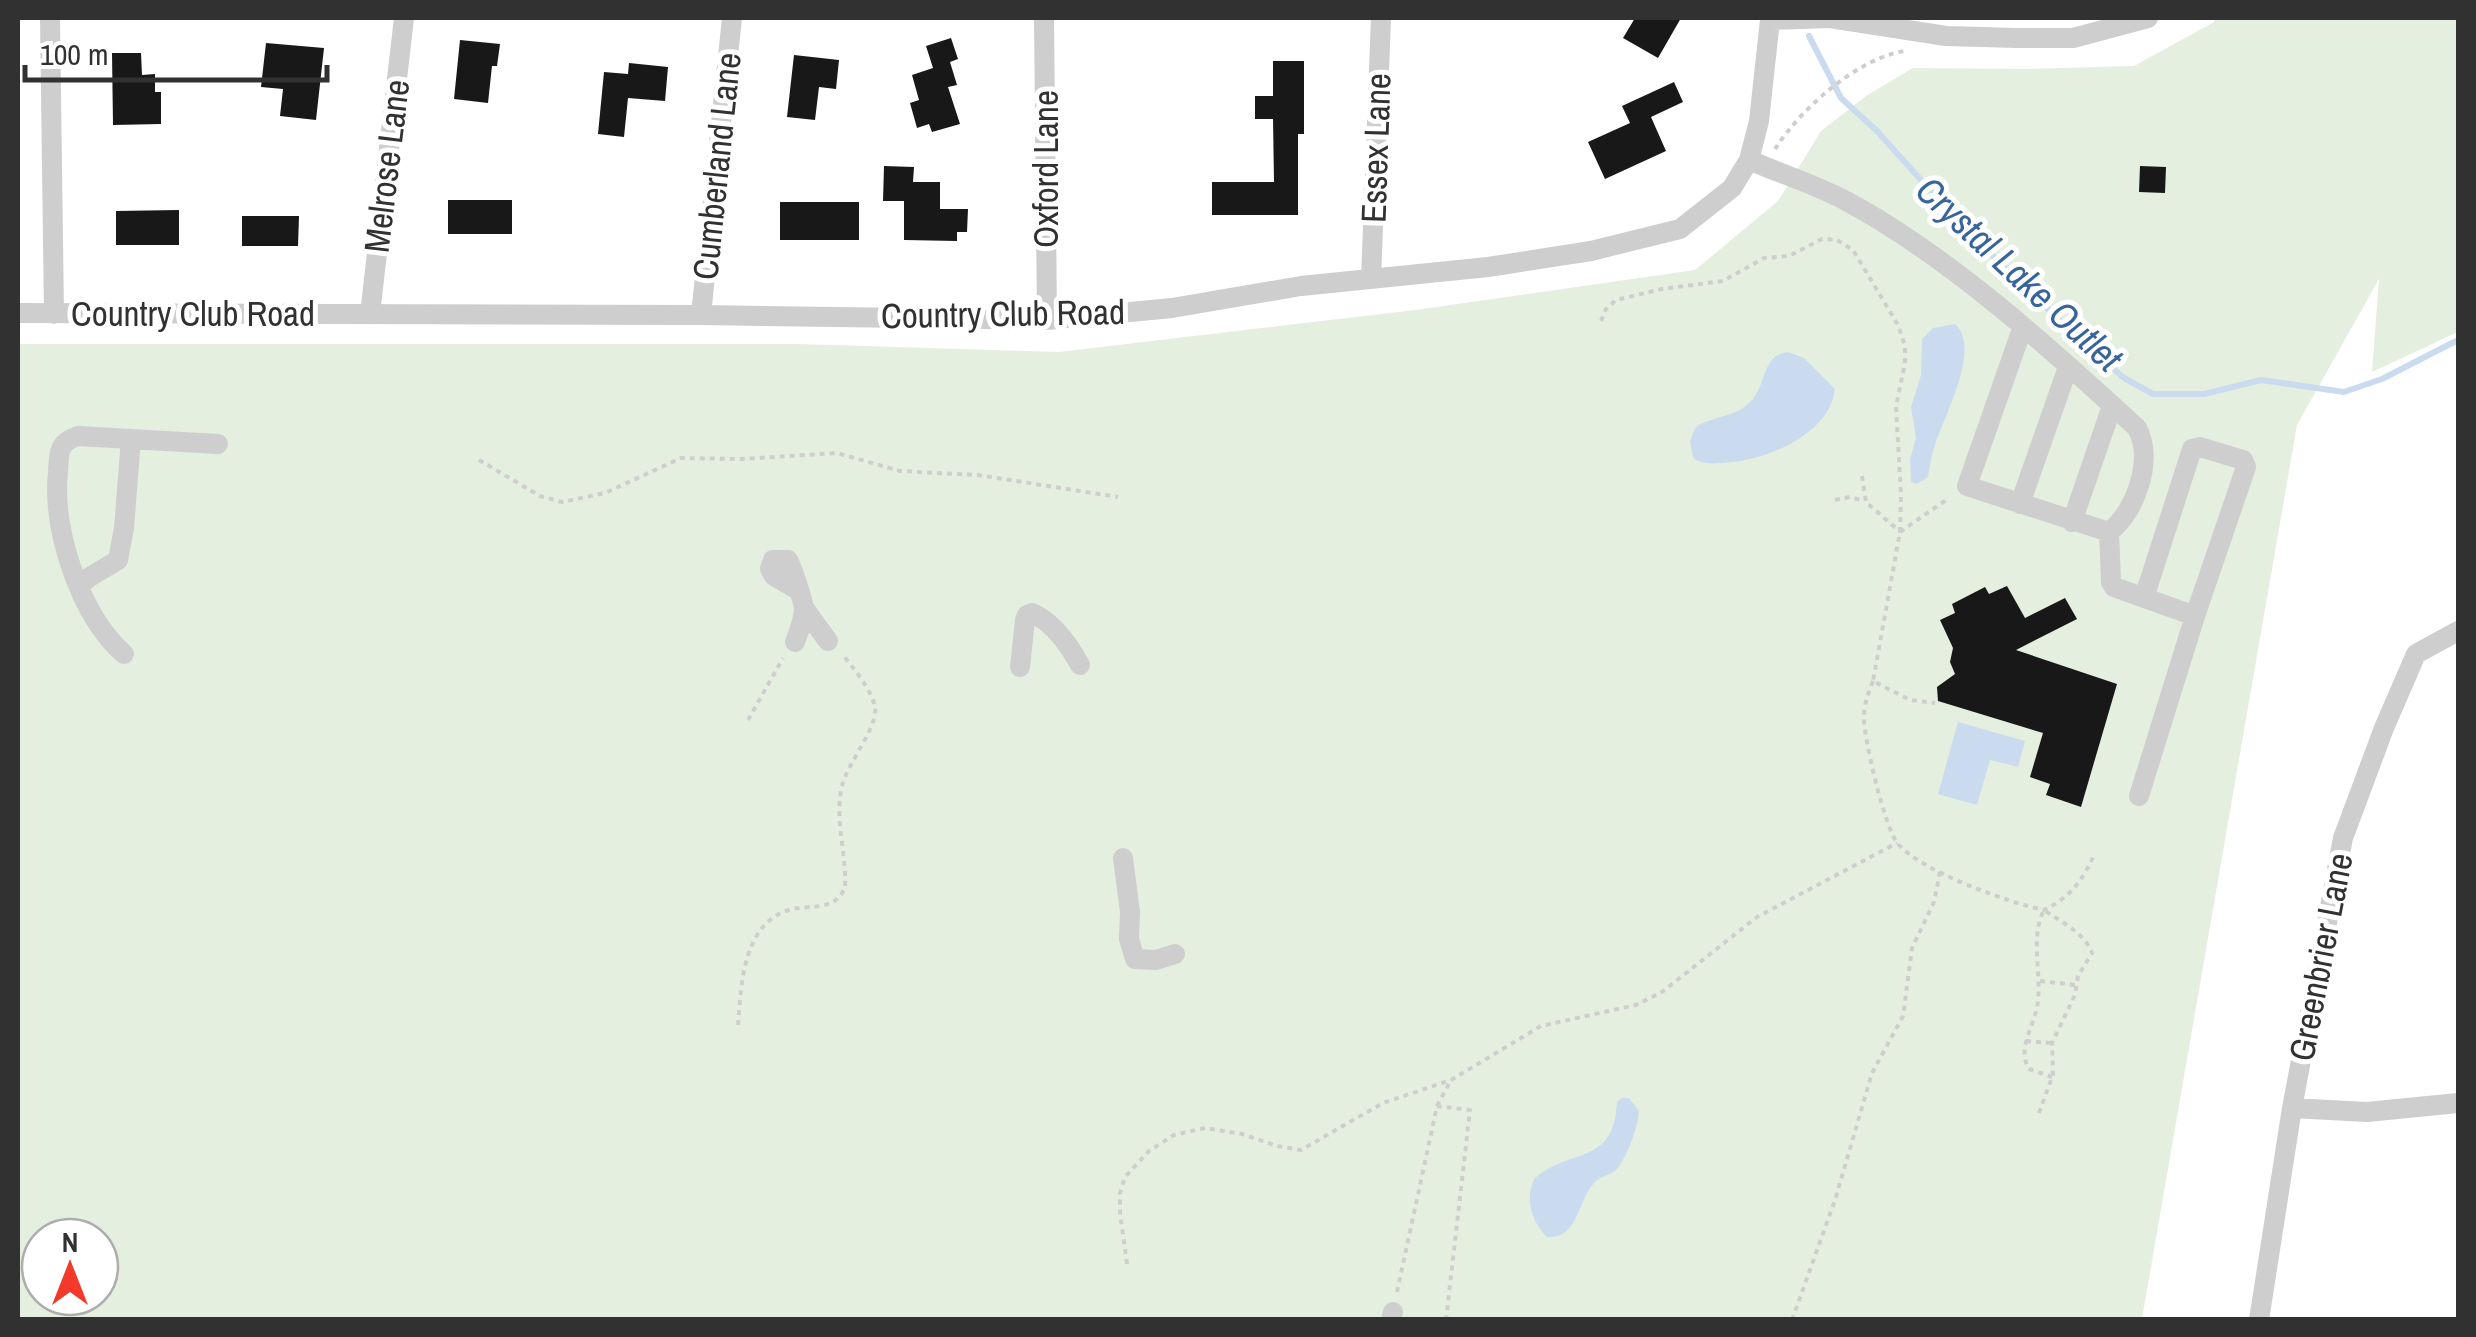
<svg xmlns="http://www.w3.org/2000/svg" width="2476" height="1337" viewBox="0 0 2476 1337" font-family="'Archivo Narrow',sans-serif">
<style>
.green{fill:#e5efdf;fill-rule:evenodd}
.water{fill:#cadbf0}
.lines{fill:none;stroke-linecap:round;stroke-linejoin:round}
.stream{stroke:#cadbf0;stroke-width:6}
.building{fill:#181818}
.path{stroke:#cecece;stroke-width:4;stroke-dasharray:5 5;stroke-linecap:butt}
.minor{stroke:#cecece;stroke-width:20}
.labels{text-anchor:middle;stroke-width:10;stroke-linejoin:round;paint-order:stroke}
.street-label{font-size:35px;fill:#313131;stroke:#fff}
.water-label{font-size:38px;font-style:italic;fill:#37659b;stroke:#fff}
</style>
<rect width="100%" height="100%" fill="#fff"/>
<path class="green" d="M2216,18H2458V332L2372,372L2379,279L2297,425L2142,1319H18V344H799L1059,352L1415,310L1695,270L1778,201L1821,131L1866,96L1913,68L2026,69L2134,66L2214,22ZM40,1237H100V1297H40Z"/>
<path class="water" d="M1955,324C1982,348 1944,416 1935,445C1931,456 1930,466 1928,477L1917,484L1911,482L1910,459L1916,438L1911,407L1921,375L1922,339L1933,328Z
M1788,352L1804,358L1835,389C1830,433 1771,458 1732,462C1718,463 1705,466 1693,458L1690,441L1695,428C1714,414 1735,419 1752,400C1767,383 1762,355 1788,352Z
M1958,722L2025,741L2018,767L1990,760L1977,805L1938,794Z
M1622,1098H1629L1639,1111C1638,1127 1627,1158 1616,1170C1610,1175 1601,1176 1595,1182C1577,1200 1579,1239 1547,1237C1531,1221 1525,1200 1534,1179C1569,1147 1614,1167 1617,1102Z"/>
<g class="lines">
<path class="stream" d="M1809,36L1841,98L1877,131L1963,227L2086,346L2124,378L2153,394H2204L2261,380L2344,392L2382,379L2458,340"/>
</g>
<path class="building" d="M1635,18H1681L1658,58L1623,38Z
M951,38L958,59L950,62L957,85L948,87L960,124L932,132L929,124L917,128L910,103L919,100L912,75L933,68L926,46Z
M460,40L500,44L497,66H492L488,103L454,99Z
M266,43L324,48L316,120L280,116L283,89L261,87Z
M112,53H141L142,75L155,74V92H161V124L113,125Z
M794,55L839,60L836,89L819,87L815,120L787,117Z
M1273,61H1304V134H1298V215H1212V182H1274L1273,119H1255V96H1273Z
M629,63L668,67L665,101L628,98L624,137L598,134L604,72L628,74Z
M1674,82L1683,102L1651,117L1666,151L1605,179L1588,142L1630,123L1622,106Z
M884,166L914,167L913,182H940V209H968L967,232H957V241L904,240V201H883Z
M2140,166L2166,167L2165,193L2139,192Z
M448,200H512V234H448Z
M780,202H859V240H780Z
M179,210V245H116V211Z
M242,216H299L298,246H242Z
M2007,586L2025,618L2065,598L2077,619L2016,650L2117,684L2081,807L2046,795L2050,784L2030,777L2043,733L1938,701L1937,687L1955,674L1950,662L1953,648L1940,620L1955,613L1952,604L1985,587L1989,594Z"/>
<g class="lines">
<path class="path" d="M1775,149C1800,110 1856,59 1904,51
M1601,321L1606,309L1616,300L1662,289L1723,281L1764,258L1789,256L1822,239L1837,240L1853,250L1898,325L1905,346V363L1896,407L1901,494L1900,532L1873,681L1910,700L1935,703
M479,460L540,496L562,502L605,493L681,458L742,459L837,453L900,471L978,475L1118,497
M1862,476L1866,502L1900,532
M1835,500L1850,497L1864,501
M1900,532L1949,498
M1873,681C1868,694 1864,704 1864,718C1864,740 1885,829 1898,844C1921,871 2009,903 2044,910C2072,896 2082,881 2095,853
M748,720L783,658
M2040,981L2075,985
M738,1025C741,988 742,930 783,912C806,902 832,915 845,888C847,854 834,820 842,786C847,764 878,727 875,708C873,691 853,668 843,655
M2026,1041L2051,1043
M1437,1106L1451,1080
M2039,1113L2052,1077L2053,1075L2052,1043L2075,995L2078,976L2092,953C2085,933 2061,922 2044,910C2029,939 2043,975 2037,1007C2033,1028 2017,1049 2029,1069L2052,1077
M1127,1264L1120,1212V1193L1125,1177L1149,1151L1174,1135L1205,1128L1242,1134L1277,1146L1301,1150L1383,1103L1451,1080L1541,1026L1636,1005L1662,992L1757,917L1897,843
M1397,1292L1437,1106L1470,1110L1446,1320
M1792,1320L1835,1200L1872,1073L1903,1016L1912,948L1934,902L1940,872"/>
<path class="minor" d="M50,18L54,314
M1044,18L1047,320
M1770,20L1830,18L1946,36L2017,38H2073L2148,18
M1749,160C1781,174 1817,185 1848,202C1950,257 2051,349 2137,428C2154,459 2136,512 2109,532L1967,486L2022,329
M1371,279L1381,18
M18,313L701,315L1047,320L1172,308L1301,286L1488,267L1591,251L1680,229L1732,188L1749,160L1759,121L1770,20
M370,314L404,18
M701,315L732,18
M2020,504L2068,367
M2072,522L2112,406
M2109,532L2111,582L2114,587L2195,616L2139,796
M80,586L88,578L118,560L124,528L131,439
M2144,598L2192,449L2200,447L2243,460L2246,467L2195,616
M804,608L828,641
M795,642C799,632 804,619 804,608C803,601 792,566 788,560H773L770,569L774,576L796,589
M124,654C80,615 52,530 58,472C59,453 58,442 78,436L218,444
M1020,667L1025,620L1027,615L1032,613C1053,622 1069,645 1080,665
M1123,858L1130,912L1129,939L1135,959L1156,960L1175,954
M2292,1108L2367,1112L2458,1103
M1391,1320L1393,1312
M2259,1320L2292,1108L2343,838L2384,728L2416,654L2458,631"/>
</g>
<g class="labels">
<g class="street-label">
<text transform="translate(1376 148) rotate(-88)" y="12">Essex Lane</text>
<text transform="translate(387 166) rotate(-83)" y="12">Melrose Lane</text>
<text transform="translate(717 166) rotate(-84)" y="12">Cumberland Lane</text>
<text transform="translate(1046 169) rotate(-90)" y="12">Oxford Lane</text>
<text x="193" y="326">Country Club Road</text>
<text transform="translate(1003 314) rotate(-1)" y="12">Country Club Road</text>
<text transform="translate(2321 957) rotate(-79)" y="12">Greenbrier Lane</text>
</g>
<g class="water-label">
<text transform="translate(2019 274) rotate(43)" y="13">Crystal Lake Outlet</text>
</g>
</g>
<rect width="2476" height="1337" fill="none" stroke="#313131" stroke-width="40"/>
<g transform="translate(70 1267)"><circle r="48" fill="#ffffff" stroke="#adadad" stroke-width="2.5"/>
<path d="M0-8L18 38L0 25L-18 38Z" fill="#f33929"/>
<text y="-15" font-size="28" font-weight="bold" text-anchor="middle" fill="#313131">N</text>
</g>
<path d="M25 65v15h302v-15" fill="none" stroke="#313131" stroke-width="5"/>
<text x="40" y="65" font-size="30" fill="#313131" stroke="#ffffff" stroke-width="8" paint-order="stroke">100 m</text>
</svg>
